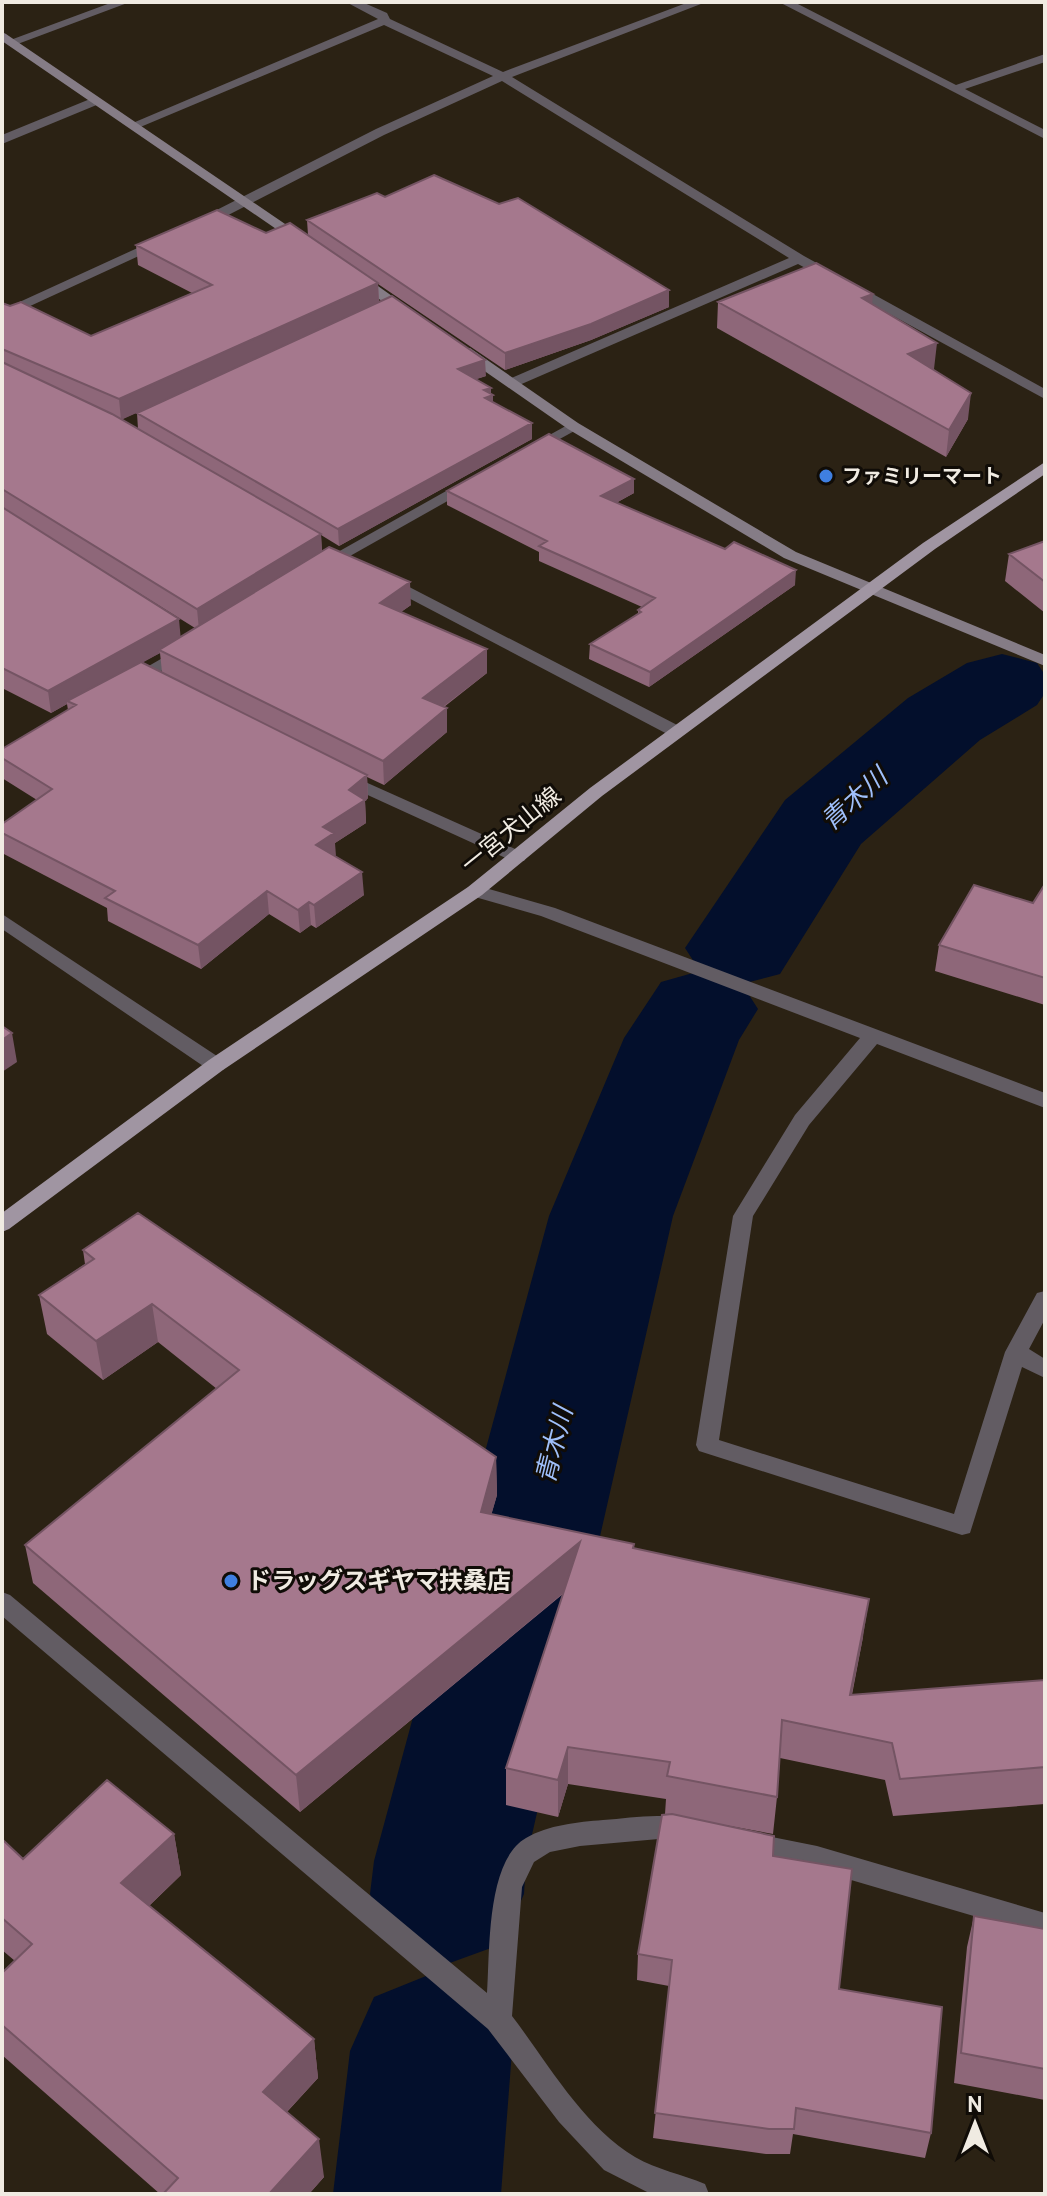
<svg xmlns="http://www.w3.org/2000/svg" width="1047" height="2196" viewBox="0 0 1047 2196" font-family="Overpass,'Noto Sans JP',sans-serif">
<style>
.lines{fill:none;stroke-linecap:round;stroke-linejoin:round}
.river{fill:#030f2c;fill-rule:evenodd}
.street{fill:#625c63;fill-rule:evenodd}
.secondary{fill:#857c86;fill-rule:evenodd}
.primary{fill:#a095a2;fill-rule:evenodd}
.wall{fill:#8e6779;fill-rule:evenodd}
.shaded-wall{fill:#745463}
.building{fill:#a5788d;stroke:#745463;stroke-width:2}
.shop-dot{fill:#3f7fe0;stroke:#100c07;stroke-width:3}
.labels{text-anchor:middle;stroke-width:6;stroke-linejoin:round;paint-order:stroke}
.far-poi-label{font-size:20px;font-weight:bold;fill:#f0ebe2;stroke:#100c07;text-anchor:start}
.street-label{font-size:24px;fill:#f0ebe2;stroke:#100c07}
.poi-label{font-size:24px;font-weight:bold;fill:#f0ebe2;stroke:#100c07;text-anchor:start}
.water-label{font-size:26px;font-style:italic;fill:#9fbffa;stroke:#100c07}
</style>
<rect width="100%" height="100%" fill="#2b2214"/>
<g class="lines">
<path class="river" d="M1002,654L1037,663L1045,675V693L1037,705L980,740L861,844L780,974L742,984L758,1009L739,1040L673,1216L526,1861L524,1894L502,1944L447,1964L392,1944L370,1894L374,1861L549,1216L624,1038L661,982L700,971L685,948L785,800L908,698L967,663Z
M431,1974L488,1997L512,2051L501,2194H333L350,2051L374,1997Z"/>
<path class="street" d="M113,2H130L15,45L5,42Z
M346,2H362L387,13L390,19L503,72L689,2H706L512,77L804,256L1045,389V399L798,264L517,386H507V380L789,258L502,81L384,135L205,227H195V221L376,129L493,76L384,25L138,128L128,125L378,19Z
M779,2H794L956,85L1045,54V62L965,89L1045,130V139Z
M95,97L99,98V104L2,144V135Z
M155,240L167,243L2,319V310Z
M573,422L578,423V429L536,452L531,453L524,449Z
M471,477L476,479V485L327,569L321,571L313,566Z
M386,575L683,728L686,732L677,737L671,736L380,583L378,580Z
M185,645L191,646V654L135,686H123L121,682Z
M343,772L524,853L527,857L524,861H512L337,781L334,777L337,773Z
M475,885L555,908L1045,1093V1108L877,1044L809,1125L753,1216L719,1440L954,1514L1005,1352L1037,1293L1045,1291V1319L1029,1349L1045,1359V1378L1022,1367L970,1533L962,1535L699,1451L696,1445L733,1216L795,1115L860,1038L541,916L468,895L466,891L468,887Z
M2,914L223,1060L226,1065L223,1070H209L2,929Z
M2,1592L10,1595L487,1993C490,1952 486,1861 526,1838C548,1825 578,1822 603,1820C633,1818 666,1811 694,1822L698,1830L694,1838L685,1841L670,1838L580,1846L550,1852L534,1862L522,1887L512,2016C548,2063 583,2126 635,2157C657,2170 682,2174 705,2184L709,2194H651L604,2170L559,2122L488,2029L2,1616Z
M747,1832L817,1846L1045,1913V1937L817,1870L747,1856L738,1852L734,1844L738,1836Z"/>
<path class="secondary" d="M2,32L6,34L310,241L298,244L2,41Z
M351,274H361L416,313L404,316L351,280Z
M460,348H470L578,423L796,552L1045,655V666L784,558L568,429L460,354Z"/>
<path class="primary" d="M1045,462V474L935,549L602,796L482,895L223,1070L9,1229L2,1232V1213L209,1060L468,887L590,788L923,543Z"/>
</g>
<path class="wall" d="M385,197L669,307L591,340L505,370L378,284L379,302L486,376L476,379L491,394L493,402L532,439L339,546L321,535L322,552L411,605L401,612L487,673L444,707L447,732L384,785L367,777L368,798L365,801L366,823L335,843V856L364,895L316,928L311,925L300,933L269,914L201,969L108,921L107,908L2,853V824L37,800L2,778V749L68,710L67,704L51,713L2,688V303L91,336L192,293L138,265L136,245L266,233L308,235L307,220ZM165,400L137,413L138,429L122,419ZM94,565L195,628L181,637ZM160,653L162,672L142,662Z
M718,302L872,305L934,369H933L968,419L946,457L717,328Z
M634,479V493L616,503L795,585L649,687L589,659L590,644L638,614V610L642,607L539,561V552L447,505V491Z
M1045,541V613L1005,581L1009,554Z
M1045,884V1005L935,971L939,945L1033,903Z
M83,1250L496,1457L497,1495L491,1515L634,1548L863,1637L852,1695L1045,1680V1804L893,1816L885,1780L780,1758L777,1797L773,1834L708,1822L773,1856L839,1989L931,2133L925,2158L793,2134L790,2154H766L653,2138L669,1986L637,1980L638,1954L669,1814H665L666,1799L568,1784L558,1817L506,1805V1768L563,1594L300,1812L33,1583L25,1545L217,1389L158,1342L103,1380L47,1334L39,1295L85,1264Z
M174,1834L181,1875L149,1906L314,2039L318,2078L287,2112L324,2177L309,2194H160L2,2055V1973L15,1961L2,1950V1839L23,1859Z
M974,1916L1045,1929V2100L954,2083L967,1947Z"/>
<path class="shaded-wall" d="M378,283L379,303L121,420L119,399Z
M669,290V307L591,340L505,370V353Z
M873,294L871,319L862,298Z
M937,343L934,369L905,380L908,354Z
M485,360L486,376L459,385L458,369Z
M491,388V396L493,395V411L485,415L484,390Z
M971,393L968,419L946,457L949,430Z
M532,423V439L339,546L338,529Z
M634,479V493L601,511V496Z
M321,534L322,555L199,630L197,609Z
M796,570L795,585L649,687L650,672Z
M410,582L411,605L381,626L380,603Z
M179,619L181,641L159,650L160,653L70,703L67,701V704L51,713L48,691Z
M487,649V673L423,722V698Z
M447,708V732L384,785L383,761Z
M367,775L368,798L365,801L366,823L335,843L336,856L316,845L323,827L349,790Z
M362,872L364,895L316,928L314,905Z
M267,891L269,914L201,969L198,945Z
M309,902L311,925L300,933L298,910Z
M12,1033L17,1062L2,1072V1040Z
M152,1304L158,1342L103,1380L96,1341Z
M496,1457L497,1495L481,1551V1512Z
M580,1542L579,1580L300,1812L296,1775Z
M869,1599L863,1637L844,1733L850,1695Z
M568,1747V1784L558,1817V1780Z
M174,1834L181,1875L130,1924L121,1883Z
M314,2039L318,2078L269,2131L263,2092Z
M319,2139L324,2177L309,2194H269Z"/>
<path class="building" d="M434,175L499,204L518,198L669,290L591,324L505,353L307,220L377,193L385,197Z
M217,210L266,233L290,223L378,283L119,399L2,349V303L10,306L21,302L91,336L212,285L136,245Z
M816,263L873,294L862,298L937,343L908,354L971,393L949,430L718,302Z
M392,296L485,360L458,369L491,388L484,390L493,395L485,398L532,423L338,529L137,413Z
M2,362L112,414L321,534L197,609L2,489Z
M549,434L634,479L601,496L725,549L734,542L796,570L650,672L590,644L641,612L638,610L655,598L539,546L547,541L447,491Z
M2,507L179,619L48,691L2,668Z
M1045,541V582L1009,554Z
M329,547L410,582L380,603L487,649L423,698L447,708L383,761L159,650Z
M141,662L367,775L349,790L365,800L323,827L334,833L316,845L362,872L314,905L309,902L298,910L267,891L198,945L105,898L115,891L2,833V824L52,789L2,758V749L76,705L67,701Z
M1045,884V978L939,945L974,885L1033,903Z
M2,1026L12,1033L2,1040Z
M138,1213L496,1457L481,1512L634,1544L633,1548L869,1599L850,1695L1045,1680V1767L900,1779L892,1743L782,1720L777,1797L667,1776L670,1762L568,1747L558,1780L506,1768L580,1542L296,1775L25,1545L239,1370L152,1304L96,1341L39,1295L94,1259L83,1250Z
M107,1780L174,1834L121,1883L314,2039L263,2092L319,2139L269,2194H163L178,2178L2,2025V1973L32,1944L2,1918V1839L23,1859Z
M672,1814L774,1836L773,1856L852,1869L839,1989L942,2007L931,2133L796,2108L794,2129H769L655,2113L672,1960L638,1954L662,1815Z
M974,1916L1045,1929V2069L961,2053Z"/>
<g class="shop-dot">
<circle cx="826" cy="476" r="8"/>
<circle cx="231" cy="1581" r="8"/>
</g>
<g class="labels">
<g class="far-poi-label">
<text x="842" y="483">ファミリーマート</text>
</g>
<g class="street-label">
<text transform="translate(511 830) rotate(-39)" y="8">一宮犬山線</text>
</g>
<g class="poi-label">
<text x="247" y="1589">ドラッグスギヤマ扶桑店</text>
</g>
<g class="water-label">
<text transform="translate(854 799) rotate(-42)" y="9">青木川</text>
<text transform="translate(554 1445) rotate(-76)" y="9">青木川</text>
</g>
</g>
<rect width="1047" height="2196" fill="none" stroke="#f0ebe2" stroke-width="8"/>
<g transform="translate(975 2124)" stroke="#100c07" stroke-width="6" paint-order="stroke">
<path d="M0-6L14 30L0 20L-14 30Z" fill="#f0ebe2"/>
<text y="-12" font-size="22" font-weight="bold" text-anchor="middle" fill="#f0ebe2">N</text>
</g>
</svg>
